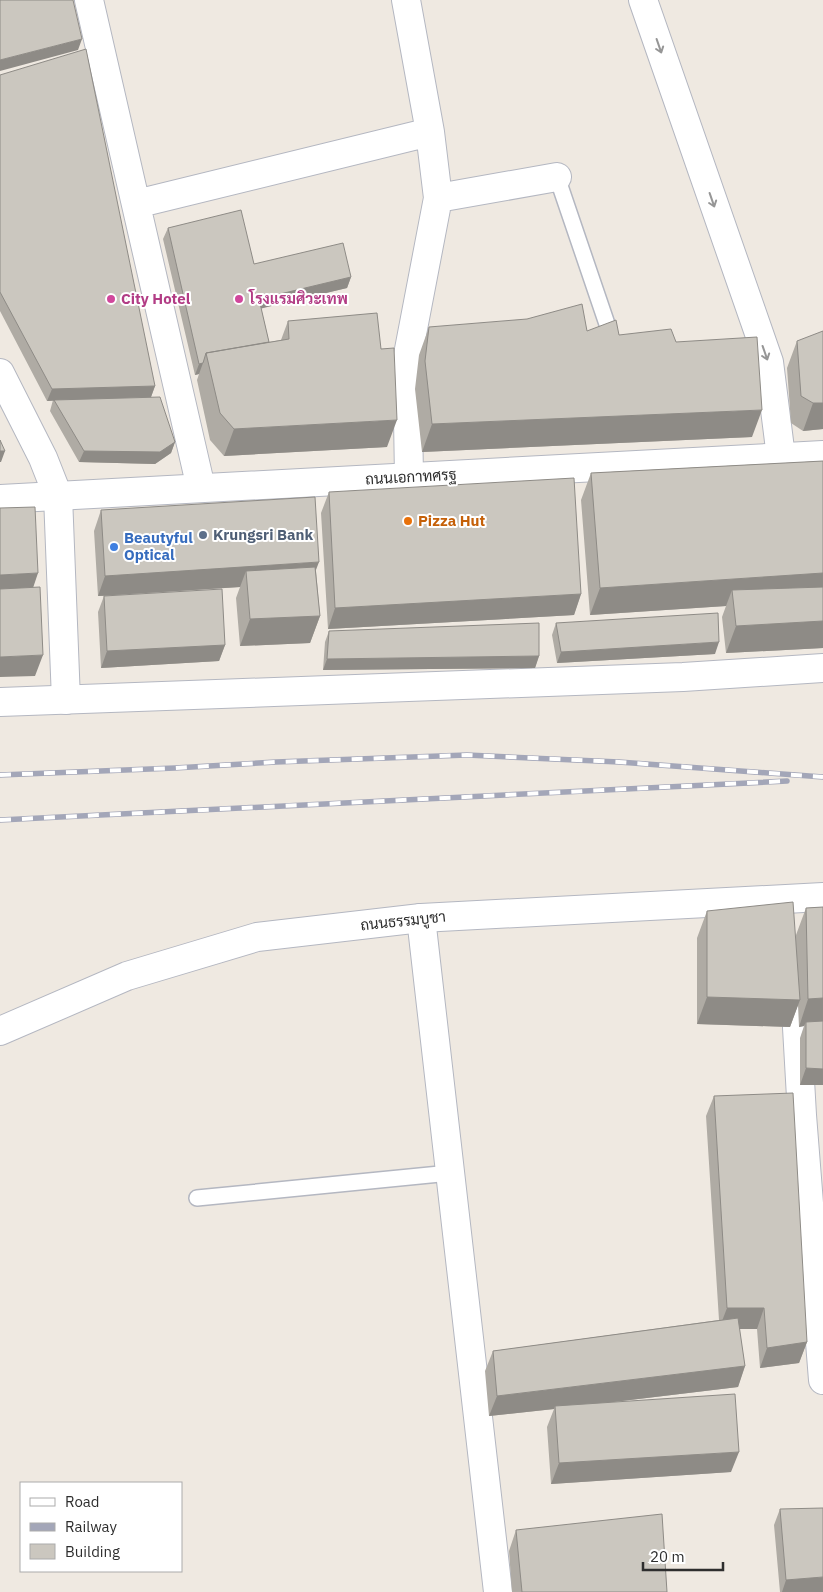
<svg xmlns="http://www.w3.org/2000/svg" width="823" height="1592" viewBox="0 0 823 1592" font-family="'IBM Plex Sans',Sarabun,sans-serif">
<style>
.lines{fill:none;stroke-linecap:round;stroke-linejoin:round}
.service-casing{stroke:#b4b7c1;stroke-width:18}
.minor-casing{stroke:#b4b7c1;stroke-width:30}
.tertiary-casing{stroke:#b4b7c1;stroke-width:30}
.secondary-casing{stroke:#b4b7c1;stroke-width:30}
.service{stroke:#fff;stroke-width:15}
.minor{stroke:#fff;stroke-width:28}
.tertiary{stroke:#fff;stroke-width:28}
.secondary{stroke:#fff;stroke-width:28}
.rail-casing{stroke:#a3a6b8;stroke-width:5.5}
.rail{stroke:#fff;stroke-width:4;stroke-dasharray:11;stroke-linecap:butt}
.wall{fill:#afaba4}
.shaded-wall{fill:#8e8b86}
.building{fill:#cbc7bf;stroke:#8e8b86}
.oneway{stroke:#969696}
.hotel-dot{fill:#d1479c;stroke:#fff;stroke-width:2}
.food-dot{fill:#e8710a;stroke:#fff;stroke-width:2}
.service-dot{fill:#5c6f8a;stroke:#fff;stroke-width:2}
.shop-dot{fill:#3f7fe0;stroke:#fff;stroke-width:2}
.labels{text-anchor:middle;stroke-width:4;stroke-linejoin:round;paint-order:stroke}
.hotel-label{font-size:15px;font-weight:bold;fill:#b23c85;stroke:#fff;text-anchor:start}
.street-label{font-size:15px;fill:#2e2e2e;stroke:#fff}
.food-label{font-size:15px;font-weight:bold;fill:#c56008;stroke:#fff;text-anchor:start}
.service-label{font-size:15px;font-weight:bold;fill:#4e5e75;stroke:#fff;text-anchor:start}
.shop-label{font-size:15px;font-weight:bold;fill:#366cbe;stroke:#fff;text-anchor:start}
</style>
<rect width="100%" height="100%" fill="#efe9e1"/>
<g class="lines">
<defs>
<path id="service" d="M557,177L608,327
M197,1198L450,1173"/>
<path id="minor" d="M89,0L201,488
M406,0L430,132L438,198L407,360L409,477
M643,0L769,362L781,457
M438,198L557,177
M136,204L430,132
M0,373L43,458L58,496L66,700
M421,918L498,1592
M794,975L802,1115L823,1380"/>
<path id="tertiary" d="M0,702L683,677L823,668"/>
<path id="secondary" d="M0,499L823,455
M0,1031L127,976L257,937L421,918L823,897"/>
</defs>
<use href="#service" class="service-casing"/>
<use href="#minor" class="minor-casing"/>
<use href="#tertiary" class="tertiary-casing"/>
<use href="#secondary" class="secondary-casing"/>
<use href="#service" class="service"/>
<use href="#minor" class="minor"/>
<use href="#tertiary" class="tertiary"/>
<use href="#secondary" class="secondary"/>
<defs>
<path id="rail" d="M0,775L175,768L276,762L467,755L619,762L823,777
M0,820L787,781"/>
</defs>
<use href="#rail" class="rail-casing"/>
<use href="#rail" class="rail"/>
</g>
<path class="wall" d="M0,75L155,386L151,397L175,442L171,453L155,464L79,462L50,411L53,400L47,401L0,311Z
M168,228L254,264L351,277L347,288L261,308L269,342L281,340L288,321L387,447L224,456L210,440L197,380L199,374L195,375L163,239Z
M429,327L587,331L676,342L752,437L422,452L415,389L419,355Z
M797,341L823,429L803,431L791,423L787,368Z
M823,461V648L726,653L722,617L726,606L590,615L581,500L591,473Z
M329,492L581,594L574,615L328,629L321,513Z
M101,510L316,571L320,616L310,643L240,646L236,598L240,587L105,596L225,645L219,661L101,668L98,612L104,596H98L94,531Z
M556,623L715,654L557,663L552,635Z
M329,631L539,656L535,668L323,670L325,642Z
M823,907V1085H800V1038L804,1026L799,1027L798,1005L790,1027L697,1024V938L707,911L796,951V935L806,908Z
M714,1096L807,1342L799,1363L760,1368L757,1329H739L745,1366L738,1387L597,1404L731,1472L551,1484L547,1427L554,1409L489,1416L485,1371L493,1351L719,1320L706,1116Z
M780,1509L823,1592H780L774,1525Z
M516,1530L667,1592H512L509,1551Z"/>
<path class="shaded-wall" d="M82,39L78,50L0,71V60Z
M351,277L347,288L255,310L259,299Z
M203,363L199,374L195,375L199,364Z
M155,386L151,397L47,401L52,389Z
M813,403H823V429L803,431Z
M762,410L752,437L422,452L432,424Z
M397,420L387,447L224,456L234,429Z
M175,442L171,453L155,464L79,462L84,451Z
M0,451H5L1,462H0Z
M319,562L311,583L246,571L240,587L98,596L105,576Z
M38,573L31,594L0,595V575Z
M823,573V600L732,590L726,606L590,615L600,588Z
M581,594L574,615L328,629L335,608Z
M320,616L310,643L240,646L250,619Z
M823,621V648L726,653L736,626Z
M719,642L715,654L557,663L561,652Z
M225,645L219,661L101,668L107,651Z
M43,655L35,676L0,677V657Z
M539,656L535,668L323,670L327,659Z
M707,997L800,1000L790,1027L697,1024Z
M823,998V1025L806,1022L804,1026L799,1027L808,999Z
M806,1068L823,1069V1085H800Z
M727,1308H764L757,1329H719Z
M807,1342L799,1363L760,1368L767,1348Z
M745,1366L738,1387L555,1409V1406L554,1409L489,1416L497,1396Z
M739,1452L731,1472L551,1484L559,1463Z
M823,1577V1592H782L786,1580Z"/>
<path class="building" d="M0,0H73L82,39L0,60Z
M86,49L155,386L52,389L0,292V75Z
M241,210L254,264L343,243L351,277L259,299L269,342L206,353L203,363L199,364L168,228Z
M582,304L587,331L616,320L619,335L671,329L676,342L757,337L762,410L432,424L425,361L429,327L527,319Z
M377,313L381,349L394,348L397,420L234,429L220,413L206,353L289,339L288,321Z
M823,331V403H813L801,396L797,341Z
M160,397L175,442L160,452L84,451L54,400Z
M0,440L5,451H0Z
M823,461V573L600,588L591,473Z
M574,478L581,594L335,608L329,492Z
M315,497L319,562L105,576L101,510Z
M35,507L38,573L0,575V508Z
M315,567L320,616L250,619L246,571Z
M40,587L43,655L0,657V589Z
M823,587V621L736,626L732,590Z
M222,589L225,645L107,651L104,596Z
M718,613L719,642L561,652L556,623Z
M539,623V656L327,659L329,631Z
M793,902L800,1000L707,997V911Z
M823,907V998L808,999L806,908Z
M823,1021V1069L806,1068V1022Z
M793,1093L807,1342L767,1348L764,1308H727L714,1096Z
M738,1318L745,1366L497,1396L493,1351Z
M735,1394L739,1452L559,1463L555,1406Z
M823,1508V1577L786,1580L780,1509Z
M662,1514L667,1592H522L516,1530Z"/>
<defs><path id="oneway-shaft" d="M-6 0H5M1.5-3L5.5 0L1.5 3" fill="none" stroke-width="1.6" stroke-linecap="round" stroke-linejoin="round" transform="scale(1.25)"/></defs>
<g class="oneway">
<use href="#oneway-shaft" transform="translate(659 46) rotate(71)"/>
<use href="#oneway-shaft" transform="translate(712 200) rotate(71)"/>
<use href="#oneway-shaft" transform="translate(765 353) rotate(71)"/>
</g>
<g class="hotel-dot">
<circle cx="111" cy="299" r="5"/>
<circle cx="239" cy="299" r="5"/>
</g>
<circle class="food-dot" cx="408" cy="521" r="5"/>
<circle class="service-dot" cx="203" cy="535" r="5"/>
<circle class="shop-dot" cx="114" cy="547" r="5"/>
<g class="labels">
<g class="hotel-label">
<text x="121" y="304">City Hotel</text>
<text x="249" y="304">โรงแรมศิวะเทพ</text>
</g>
<g class="street-label">
<text transform="translate(411 477) rotate(-3)" y="5">ถนนเอกาทศรฐ</text>
<text transform="translate(403 921) rotate(-6)" y="5">ถนนธรรมบูชา</text>
</g>
<g class="food-label">
<text x="418" y="526">Pizza Hut</text>
</g>
<g class="service-label">
<text x="213" y="540">Krungsri Bank</text>
</g>
<g class="shop-label">
<text x="124" y="543">Beautyful<tspan x="124" dy="17">Optical</tspan></text>
</g>
</g>
<rect x="20" y="1482" width="162" height="90" fill="#ffffff" stroke="#ababab"/>
<rect x="30" y="1498" width="25" height="8" fill="#ffffff" stroke="#ababab"/>
<text x="65" y="1507" font-size="15" fill="#2e2e2e">Road</text>
<rect x="30" y="1523" width="25" height="8" fill="#a3a6b8" stroke="#ababab"/>
<text x="65" y="1532" font-size="15" fill="#2e2e2e">Railway</text>
<rect x="30" y="1544" width="25" height="15" fill="#cbc7bf" stroke="#ababab"/>
<text x="65" y="1557" font-size="15" fill="#2e2e2e">Building</text>
<path d="M643 1562v8h80v-8" fill="none" stroke="#2e2e2e" stroke-width="2.5"/>
<text x="650" y="1562" font-size="15" fill="#2e2e2e" stroke="#ffffff" stroke-width="4" paint-order="stroke">20 m</text>
</svg>
